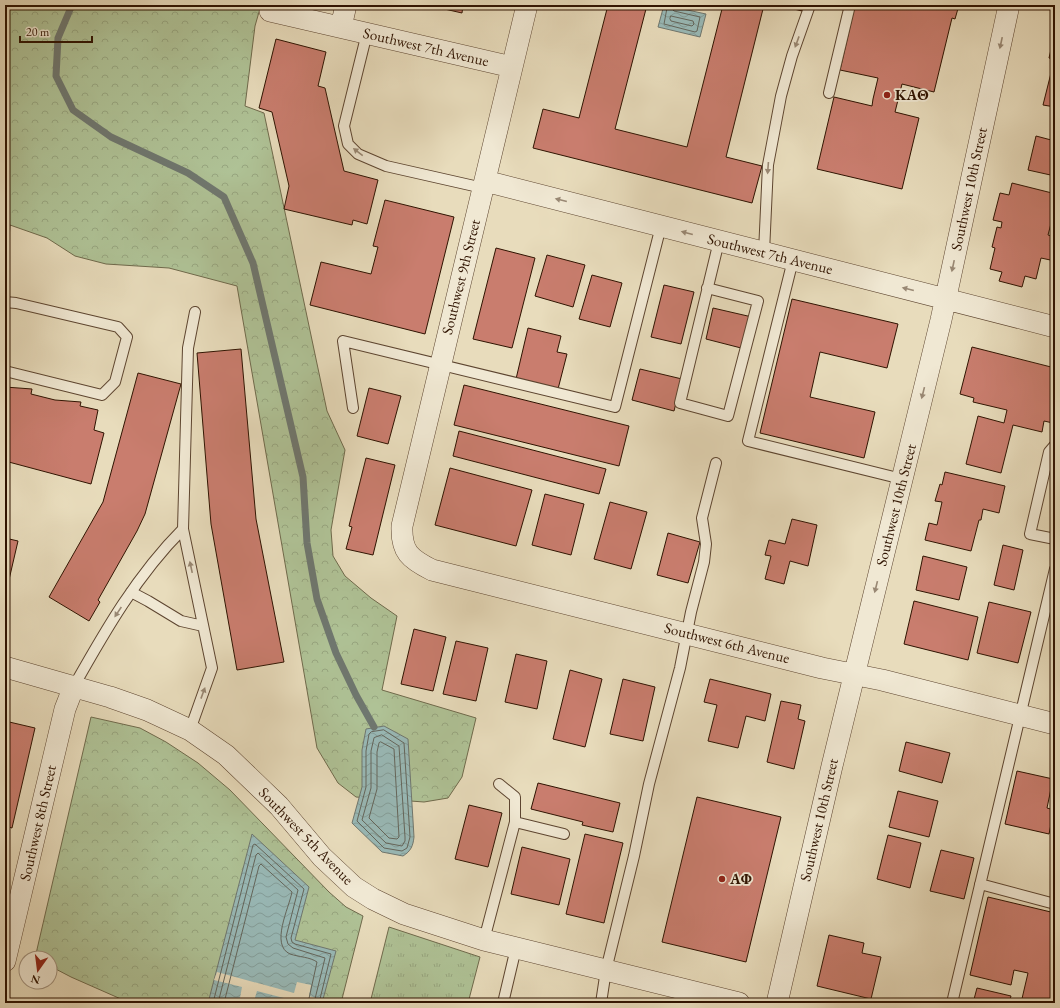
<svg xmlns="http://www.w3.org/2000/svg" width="1060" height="1008" viewBox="0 0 1060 1008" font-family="'EB Garamond',serif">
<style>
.grass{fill:url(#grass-tufts);stroke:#6f6a4c}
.forest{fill:url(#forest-crowns);stroke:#6f6a4c}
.water{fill:url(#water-waves);stroke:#6f776f}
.pier{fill:#e8dcbc}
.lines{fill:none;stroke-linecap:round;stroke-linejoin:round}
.shore{stroke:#64665c;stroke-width:1}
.stream{stroke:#6f776f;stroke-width:7}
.building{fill:#c97d6e;stroke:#2f1301}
.lane-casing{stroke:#5d4530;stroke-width:12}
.street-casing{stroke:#5d4530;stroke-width:22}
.lane{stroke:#f0e8d3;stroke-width:10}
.street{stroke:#f0e8d3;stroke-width:21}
.oneway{fill:#998874}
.poi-dot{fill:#8f2418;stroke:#f0e8d3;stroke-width:1.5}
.labels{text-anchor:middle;stroke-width:3.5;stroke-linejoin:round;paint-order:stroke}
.street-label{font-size:15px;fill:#2f1301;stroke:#f0e8d3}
.poi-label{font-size:15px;font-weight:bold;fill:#2f1301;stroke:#f0e8d3;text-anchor:start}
</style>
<defs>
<pattern id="grass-tufts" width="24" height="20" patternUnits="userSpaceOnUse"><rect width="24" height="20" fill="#afc296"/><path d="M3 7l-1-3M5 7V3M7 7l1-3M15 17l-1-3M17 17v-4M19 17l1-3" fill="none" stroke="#97a680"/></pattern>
<pattern id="forest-crowns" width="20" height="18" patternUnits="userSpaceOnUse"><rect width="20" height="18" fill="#afc296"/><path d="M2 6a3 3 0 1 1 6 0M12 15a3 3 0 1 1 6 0" fill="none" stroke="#97a680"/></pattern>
<pattern id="water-waves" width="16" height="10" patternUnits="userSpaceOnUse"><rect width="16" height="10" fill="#99bab8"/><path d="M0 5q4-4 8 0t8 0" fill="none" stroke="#849f9c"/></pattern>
</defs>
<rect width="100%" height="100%" fill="#e8dcbc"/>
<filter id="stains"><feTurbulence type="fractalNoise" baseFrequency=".005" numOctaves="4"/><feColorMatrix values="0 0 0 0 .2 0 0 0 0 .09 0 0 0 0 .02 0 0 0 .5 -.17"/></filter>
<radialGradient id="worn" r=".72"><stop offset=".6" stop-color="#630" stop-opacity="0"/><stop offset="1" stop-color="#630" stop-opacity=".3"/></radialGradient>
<path class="grass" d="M389,927L480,957L468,1003H370Z"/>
<path class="forest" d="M5,5H261L255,26L245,106L264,113L327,411L345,450L331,530L333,556L345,576L371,598L397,616L382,690L476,718L462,777L448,798L424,802L356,797L338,783L317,748L237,286L169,268L106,264L75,256L47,238L10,225L8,253L5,258Z
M91,717L140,728L166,742L198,763L230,790L329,892L346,907L363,916L341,1003H130L71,977L50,966V958H35Z"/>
<path class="water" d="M664,5L706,14L700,37L658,27Z
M384,726L408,739L414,837C413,846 411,851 403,856L382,852L352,823L362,787V750L366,729Z
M252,834L309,887L295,940L336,951L322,1003H208Z"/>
<path class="pier" d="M217,972L294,993L297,982L311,985L309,996L323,1000L322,1003H303L257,991L254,1001L240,998L242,987L214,980Z"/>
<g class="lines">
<path class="shore" d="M669,6L674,11L700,17L697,31L695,32L664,24L667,8Z
M671,16L693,21L694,24L692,26L671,21L670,19Z
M384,730L404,743L410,837L407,848L402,851L384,848L357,821L366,787V751L369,734L371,732Z
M382,735L399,746L405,837V841L402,846L386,843L362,820L371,788V751L374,738Z
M381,742L394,749L399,837L397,839L389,838L369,818L377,789V752L379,743Z
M213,1003L253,845L255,844L304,889L291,938L292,942L295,944L331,954L319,1003
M218,1003L256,855L258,853L298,890L286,937L288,944L293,948L325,958L314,1003
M224,1003L259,866L261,864L292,892C289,908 270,945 290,954C299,957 310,957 317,962L308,1003"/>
<path class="stream" d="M72,5L58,38L56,76L73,110L111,137L188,173L224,197L253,263L303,477L307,543L317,599L336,653L356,695L374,727"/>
</g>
<path class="building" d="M427,5H463L462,13Z
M608,5H647L615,129L687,147L723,5H764L726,157L762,166L752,203L533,148L543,109L579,118Z
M778,5H803L802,11Z
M855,5H959L955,19L952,18L934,92L902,84L895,112L919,118L902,189L817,169L834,97L872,106L873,99L878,78L840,70Z
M1055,33V60L1049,58Z
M276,39L326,52L318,86L325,88L344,171L378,180L367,224L353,220L352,225L284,209L289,186L272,112L259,108Z
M1051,73L1055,74V107L1043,105Z
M1036,136L1055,141V176L1028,170Z
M1012,183L1052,193L1053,189H1055V208L1048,235L1055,237V261L1041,258L1036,279L1025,276L1022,287L999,281L1002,272L990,269L995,248L992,247L997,227L1001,228L1002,222L993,220L1000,193L1009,195Z
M385,200L454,217L425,334L310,305L321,262L371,274L378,247L373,246Z
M496,248L535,258L512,348L473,339Z
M547,255L585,265L573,307L535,296Z
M592,275L622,283L610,327L579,319Z
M664,285L694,292L681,344L651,337Z
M792,299L898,324L887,368L820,352L810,397L875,412L864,458L760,433Z
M713,308L752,317L745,349L706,339Z
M528,328L561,336L557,352L567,354L558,389L516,379Z
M972,347L1055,368V416L1053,423L1044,421L1042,432L1013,425L1001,473L966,464L978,416L1004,423L1007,410L973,402L974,398L960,394Z
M241,349L256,519L284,662L237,670L211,524L197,353Z
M640,369L682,379L674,411L632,400Z
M138,373L181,384L145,514L137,531L98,600L100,602L89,621L49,597L103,502Z
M464,385L629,426L619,466L454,425Z
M5,387L32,389L31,394L55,400L81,402L80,406L98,410L94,430L104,433L91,484L5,461Z
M369,388L401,396L388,444L357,436Z
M459,431L606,469L599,494L453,456Z
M366,458L395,465L373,555L346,549L352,527L349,526Z
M450,468L532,490L516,546L435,525Z
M945,472L1005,486L999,513L983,509L981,520H979L971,551L925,540L929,523L937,525L942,502L935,501L940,484L942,485Z
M545,494L584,504L571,555L532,545Z
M610,502L647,512L631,569L594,559Z
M792,519L817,525L808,566L790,561L784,584L765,579L771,556L765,555L769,540L785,544Z
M668,533L700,542L688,583L657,575Z
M5,538L18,541L5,597Z
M1003,545L1023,550L1014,590L994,585Z
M923,556L967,567L959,600L916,590Z
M914,601L978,617L968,660L904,644Z
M989,602L1031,612L1018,663L977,653Z
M414,629L446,637L433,691L401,684Z
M456,641L488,648L476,701L443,694Z
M516,654L547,661L537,709L505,702Z
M570,670L602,679L585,747L553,739Z
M623,679L655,687L643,741L610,734Z
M710,679L771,694L765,721L746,716L738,748L708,741L717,705L704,702Z
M781,701L801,705L798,719L805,721L794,769L767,762Z
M5,721L35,728L12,828L5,826Z
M906,742L950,753L942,783L899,771Z
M1017,771L1053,779L1047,808L1054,810L1049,834L1005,824Z
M538,783L620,803L613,832L582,825L583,822L531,809Z
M898,791L938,801L929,837L889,827Z
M697,797L781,817L746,962L662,942Z
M469,805L502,813L488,867L455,859Z
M585,834L623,843L604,923L566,914Z
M888,835L921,843L910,888L877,879Z
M522,847L570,859L559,905L511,894Z
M941,850L974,858L964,899L930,891Z
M988,897L1055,913V1003H1021L1028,973L1014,970L1011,985L970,975Z
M829,935L864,943L862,953L881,957L871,999L817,986Z
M977,988L1011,996L1009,1003H973Z"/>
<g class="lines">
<defs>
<path id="lane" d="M367,33L344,126L348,144L358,154L386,166L483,188
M829,93L850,5
M764,252L768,165L781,96L792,56L810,5
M793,260L748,441L902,479
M707,288L758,301L728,416L680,403L719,241
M5,302L16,303L118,327L127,337L115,382L102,395L5,371
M353,408L343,341L615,407L661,226
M1055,445L1049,452L1030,534L1055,539
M183,529L188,348L195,312
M131,592L148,601L181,621L203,626
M74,686C105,631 137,575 183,529L212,668L190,730
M515,822L564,834
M980,884L1055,904
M484,940L515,822V797L499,784
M503,1003L516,948
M601,1003L606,970L634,856L649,784L680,668L691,612L704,562L706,544L702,518L716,463
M952,1003L1055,569"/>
<path id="street" d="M527,5L402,526C401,552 410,559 432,570L822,668L882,680L1055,724
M270,11L512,67
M341,27L346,5
M485,181L1055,327
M5,667L110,697L147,710L190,730L226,755L279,806L322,857L354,887L373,899L404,914L484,940L739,1003
M5,961L65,709L74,686
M777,1003L832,766L941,320L1009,5"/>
</defs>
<use href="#lane" class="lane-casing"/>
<use href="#street" class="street-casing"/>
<use href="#lane" class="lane"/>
<use href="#street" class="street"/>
</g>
<defs><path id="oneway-solid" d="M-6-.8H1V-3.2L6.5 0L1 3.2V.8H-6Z"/></defs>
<g class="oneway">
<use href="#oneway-solid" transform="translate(797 42) rotate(110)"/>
<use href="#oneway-solid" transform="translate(1001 43) rotate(102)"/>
<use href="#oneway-solid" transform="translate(358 152) rotate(-142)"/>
<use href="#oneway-solid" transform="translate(768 168) rotate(94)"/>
<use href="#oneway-solid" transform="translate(561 200) rotate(-166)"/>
<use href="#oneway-solid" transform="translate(687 233) rotate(-165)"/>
<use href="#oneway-solid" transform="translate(953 266) rotate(102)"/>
<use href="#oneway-solid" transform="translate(908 289) rotate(-166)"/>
<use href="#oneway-solid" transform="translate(923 393) rotate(104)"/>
<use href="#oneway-solid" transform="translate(191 567) rotate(-102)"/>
<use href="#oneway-solid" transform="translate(876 587) rotate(104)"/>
<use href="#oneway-solid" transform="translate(118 612) rotate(124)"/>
<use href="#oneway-solid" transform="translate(203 693) rotate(-70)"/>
</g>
<g class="poi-dot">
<circle cx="887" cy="95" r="4"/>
<circle cx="722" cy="879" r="4"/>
</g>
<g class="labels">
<g class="street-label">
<text transform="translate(426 47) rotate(13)" y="5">Southwest 7th Avenue</text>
<text transform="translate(969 189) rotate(-78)" y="5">Southwest 10th Street</text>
<text transform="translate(770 254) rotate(14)" y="5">Southwest 7th Avenue</text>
<text transform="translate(461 277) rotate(-76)" y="5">Southwest 9th Street</text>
<text transform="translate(896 505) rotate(-76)" y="5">Southwest 10th Street</text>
<text transform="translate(727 643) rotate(14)" y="5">Southwest 6th Avenue</text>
<text transform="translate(819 820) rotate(-77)" y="5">Southwest 10th Street</text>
<text transform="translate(38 823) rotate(-77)" y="5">Southwest 8th Street</text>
<text transform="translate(306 836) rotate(46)" y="5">Southwest 5th Avenue</text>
</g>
<g class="poi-label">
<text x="895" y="100">ΚΑΘ</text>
<text x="730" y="884">ΑΦ</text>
</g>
</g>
<rect width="1060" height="1008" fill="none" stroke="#e8dcbc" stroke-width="20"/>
<rect x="6" y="6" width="1048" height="996" fill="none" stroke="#2f1301" stroke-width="2"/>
<rect x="10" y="10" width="1040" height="988" fill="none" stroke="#2f1301"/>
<g transform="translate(38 970) rotate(194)"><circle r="19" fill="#f0e8d3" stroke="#a3937f"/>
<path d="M0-3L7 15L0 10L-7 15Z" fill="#8f2418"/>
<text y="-6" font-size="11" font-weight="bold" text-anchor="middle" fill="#2f1301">N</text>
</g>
<path d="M20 36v6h72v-6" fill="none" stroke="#2f1301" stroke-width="2"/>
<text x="26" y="36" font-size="12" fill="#2f1301" stroke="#f0e8d3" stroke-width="3" paint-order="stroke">20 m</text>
<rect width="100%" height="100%" filter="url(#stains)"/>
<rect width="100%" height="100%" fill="url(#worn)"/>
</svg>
